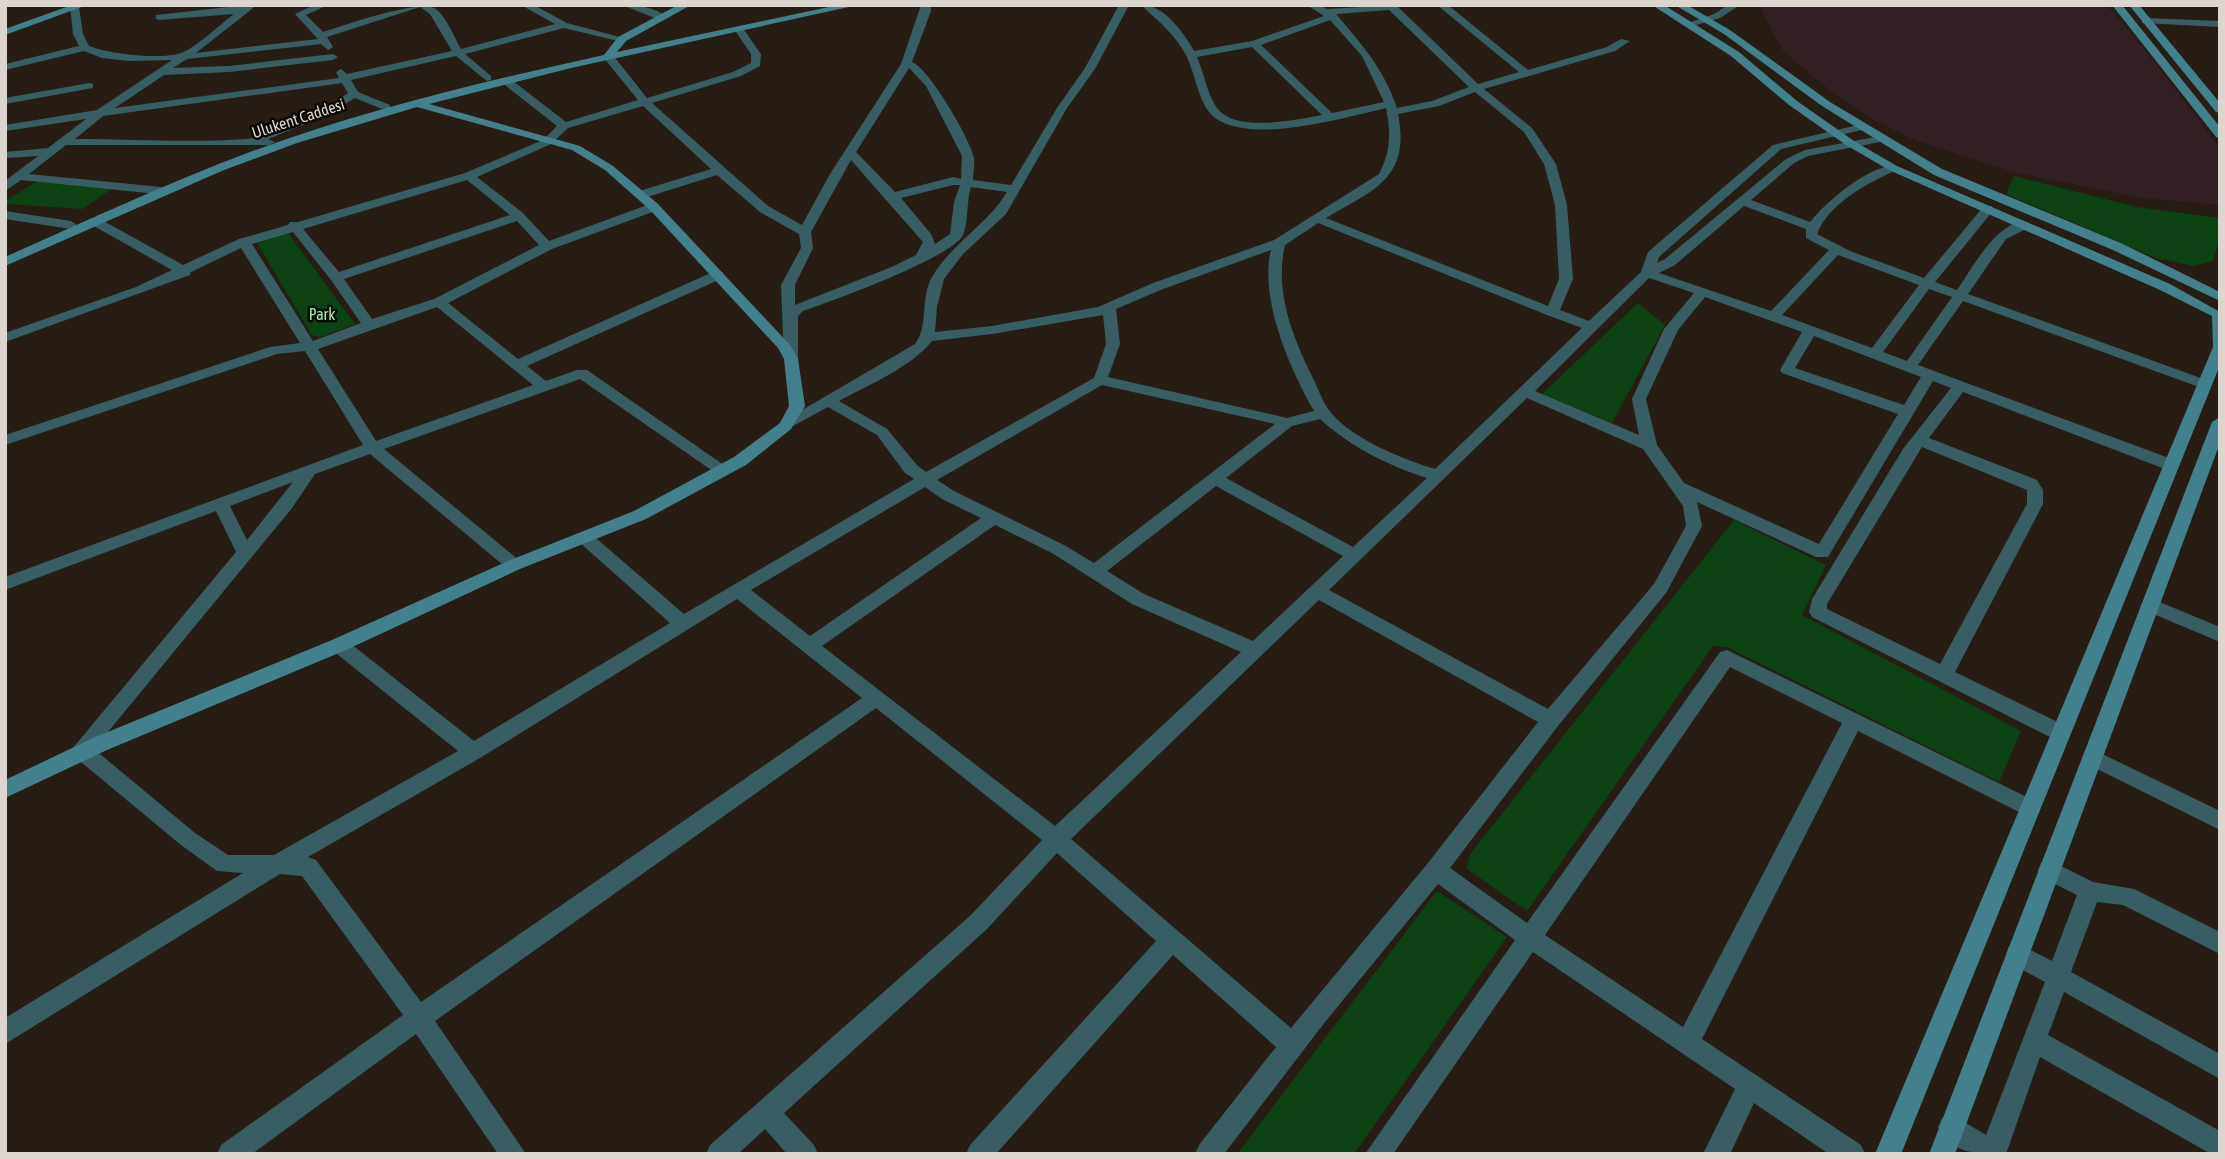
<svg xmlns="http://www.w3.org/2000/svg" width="2225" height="1159" viewBox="0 0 2225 1159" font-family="'Asap Condensed',sans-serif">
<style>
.medical{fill:#332025}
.green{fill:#0d4215}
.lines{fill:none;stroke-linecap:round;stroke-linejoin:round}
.street{fill:#385e64;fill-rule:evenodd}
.secondary{fill:#42818b;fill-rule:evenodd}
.labels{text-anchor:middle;stroke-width:5;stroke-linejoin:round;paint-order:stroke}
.far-street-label{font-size:16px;fill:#ddd6d0;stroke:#0c0805}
.far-park-label{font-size:16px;fill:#a4f3a8;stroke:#0c0805}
</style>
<rect width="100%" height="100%" fill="#271d14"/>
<path class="medical" d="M1759,5H2107L2144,49L2220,148V205L2142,198L2013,172L1915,140L1875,121L1823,85L1783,51Z"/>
<path class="green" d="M2014,176L2137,207L2220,218V237L2213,261L2193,266L2156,258L2006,194Z
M36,182L114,187L83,209L5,204V201Z
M288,233L355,324L320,337L312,335L257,243Z
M1638,303L1665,325L1612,423L1542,394Z
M1734,520L1826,565L1802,615L2021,731L1999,782L1727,647L1713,646L1527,911L1467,869L1470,854Z
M1437,891L1507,937L1354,1154H1237Z"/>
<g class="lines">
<path class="street" d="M70,5L79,7L83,34L89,46C109,54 161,60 181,53C194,49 222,23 234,14L159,20L156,19V15L246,5H257L196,53L318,39L295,14L314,5H328L306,15L323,32C345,25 415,0 434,8C446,15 454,37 461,49L555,24L521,5H534L567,23L627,39L622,42L564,28L465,54L491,76V80L487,81L456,56L351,80L358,92L390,105V109H382L355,98L323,117L268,139L275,142L269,145H66L29,174L161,187L163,190L157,194L21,180L5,191V181L38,156L5,158V152L48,148L86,119L5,131V125L97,110L172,60L129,61L102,58L84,51L5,70V64L79,46L73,34ZM420,7L430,14L452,51L347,74L341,69L336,72L339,78L115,108L164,75L229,72L333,60L338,57L333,54L229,66L173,68L187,59L321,44L328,50L333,47L327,37ZM342,83L348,93C328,108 270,137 246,139C192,143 130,139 75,139L103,116Z
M622,5C639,5 655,7 668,18L660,20Z
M921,5H931V11L912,62C928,67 971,140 974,158C975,165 973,173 973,180L1011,185L1057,108L1085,68L1119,5H1129L1095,69L1067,108L1006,214L963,254L944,279L937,307L935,332L992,326L1098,307L1153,283L1274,240L1379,174C1391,151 1391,133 1386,108C1346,117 1240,149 1209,112C1198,98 1195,74 1187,57C1176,35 1159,22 1141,5C1165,5 1183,32 1194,51L1252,41L1324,16L1307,5H1319L1327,9L1396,5L1478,84L1519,72L1437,5H1448L1528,70L1607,47L1621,39L1630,41L1615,51L1484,89L1532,128L1556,164L1567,205L1573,279L1560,310L1589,321L1641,272L1648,252L1773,145L1862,124L1868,127L1866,129L1781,149L1659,257L1657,263L1665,259L1786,159L1805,150L1881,136L1887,139L1885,141L1808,156L1794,163L1751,200L1810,222C1825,203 1872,162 1897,166V170C1869,182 1829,203 1817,234L1850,251L1924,278L1984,206H1992V212L1935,282L1957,290C1972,269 1998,218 2028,222V228L2006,239L1968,294L2209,381L2211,384L2209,387H2199L1963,301L1918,365L2177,461L2179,465L2177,469H2165L1963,392L1929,438L2037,480L2043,490V504L1955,672L2068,727L2071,733L2068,739L2061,741L2054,739L1812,617L1809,612L1812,599L1903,449L1951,388L1933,381L1828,557H1816L1697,502L1702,526L1666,593L1558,726L1450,868L1527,923L1720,652L1727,650L2037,802L2040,808L2037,814L2030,817L2023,814L1858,731L1702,1039L1861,1145L1865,1154H1829L1754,1103L1730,1154H1703L1735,1089L1533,952L1393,1154H1365L1515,940L1438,884L1325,1022L1224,1154H1195L1199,1145L1276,1047L1173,955L996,1154H966L970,1145L1156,941L1057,853L987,929L784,1113L814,1145L818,1154H787L765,1129L738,1154H706L710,1145L971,915L1042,840L876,708L435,1021L526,1154H498L416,1034L252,1154H217L221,1145L403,1015L302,876L280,874L5,1044V1018L243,873L217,871L181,845L81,762L70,761L67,755L236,552L216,511L5,590V577L363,445L305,351L277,354L5,445V435L270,347L300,343L241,248L191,272L190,275L5,342V333L136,287L172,270L92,225V219H100L183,265L239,239L288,225L290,222H298L465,173L543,140L557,126L501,82V78H509L566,122L638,100L604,58V54H612L647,98L733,72L751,63V54L734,29L739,26L742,27L761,54L760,66L741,76L652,103L768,206L802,225L830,174L901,64ZM1389,10L1469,87L1432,101L1397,108C1383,67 1362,45 1336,14ZM1330,20L1362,56L1384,102L1332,113L1261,45ZM1252,47L1322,115C1295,120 1236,133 1217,108C1207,94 1204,72 1197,57ZM909,68L926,86L962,156L961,179L953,177L895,192L856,152ZM1475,92L1524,132L1544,164L1555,205L1559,279L1548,306L1326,218C1373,190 1411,179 1398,114L1439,106ZM643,106L711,169L636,192V198H644L717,175L760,212L799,234L801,248L781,285L784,359L791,363L798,359V316L803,311C830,302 953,257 963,235C969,220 966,203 971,187L1007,192C987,225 952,243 932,277C920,297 929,326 915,344L780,423L783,426H793L828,407L877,435L905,473L914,479L684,614L590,533H578L576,537L578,541L670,623L474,741L346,640H332L330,645L332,650L458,751L274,855H228L195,833L94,749L292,508L315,474L370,454L508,569L514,571L523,565L520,561L384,449L580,379L717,474H729L731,470L587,370H577L546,381L527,366L723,278V272H713L518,359L448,303L552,249L658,210V204H650L549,241L523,213L477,177L551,144L568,128ZM851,160L923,242L916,255L894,266L795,305V285L813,248L811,232ZM467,180L510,215L339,272L303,229ZM953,185H960L954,202L950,234L935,244L931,234L901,198ZM1744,206L1806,229V238L1829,250L1771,311L1659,273L1675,265ZM517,221L539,245L434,299L372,319L344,279ZM1318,223L1547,315L1582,328L1435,469C1402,459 1349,438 1328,409C1322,400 1318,389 1314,380C1293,338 1274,292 1285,245ZM293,232L331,280L361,323L313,341L252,244ZM1271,250C1259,299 1290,369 1314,411L1287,418L1108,377L1120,344L1116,309L1163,289ZM1838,255L1919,285L1872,348L1782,315ZM1649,278L1694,293L1664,329L1632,399L1639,435L1535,391ZM1929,289L1952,297L1907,361L1883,352ZM1705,297L1802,332L1780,370L1782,373L1898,414L1819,544L1684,483L1657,445L1646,399L1678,330ZM437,307L533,385L376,441L318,349ZM1103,315L1106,344L1094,378L926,472L917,465L887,429L839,401C870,384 910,368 932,341L992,334ZM1814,336L1921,377L1904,405L1795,368ZM1102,385L1275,424L1094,563L1064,545L954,491L937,480ZM1527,398L1643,449L1683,506L1686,526L1654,584L1548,709L1329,590ZM1320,419C1351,447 1387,465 1427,478L1353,547L1226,478L1292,426ZM1922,447L2027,490V504L1940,664L1827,609V604ZM293,482L247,540L230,506ZM1216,486L1343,556L1253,641L1144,594L1107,571ZM925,487L942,499L981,518L810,636L751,590ZM995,525L1052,553L1132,604L1241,652L1055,826L822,646ZM737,599L862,698L421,1002L316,860L308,857L480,758ZM1319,600L1538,722L1428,863L1291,1028L1071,839ZM1730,667L1842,723L1683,1027L1545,935Z
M1728,5H1740L1720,18L1690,27L1685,24L1714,14Z
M2145,18L2220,21V27L2142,23V19Z
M89,83L93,84V88L5,104V98Z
M5,211L71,221L77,225L71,229L5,219Z
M2150,598L2220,627V642L2144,610L2141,605L2144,600Z
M2092,749L2220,811V830L2085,763L2082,757L2085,751Z
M2049,860L2093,882L2134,889L2220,932V954L2123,905L2097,902L2071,972L2220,1054V1079L2064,992L2048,1035L2220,1131V1154H2211L2040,1057L2006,1154C1980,1154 1950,1155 1938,1127L1942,1118L1951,1114L1986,1135L2045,982L2009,962L2006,954L2009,946L2017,943L2052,961L2077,895L2041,877L2038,870L2041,863Z"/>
<path class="secondary" d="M72,5H87L5,35V29Z
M678,5H691L626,41L617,52L838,5H858L571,68L429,104L580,146L613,166L658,204L791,346L798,359L805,406L791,429L746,465L646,519L520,569L346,650L107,750L5,798V780L93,738L332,640L508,561L634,511L734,457L780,423L789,406L784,359L778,348L650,210L605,170L572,150L417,107L297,143L224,170L5,266V257C86,221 167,183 250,152C364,110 485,81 604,55L618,37Z
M1652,5H1664L1739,52L1797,101L1854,141L1897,166L2170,284L2220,312V365L1901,1154H1875L2213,347L2212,316L2160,290L1889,170L1846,145L1789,105L1731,56Z
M1675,5H1687L1730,30L1830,102L1942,169L2123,244L2220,292V301L2113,250L1934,175L1822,106L1724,34Z
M2112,5H2122L2220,127V138L2216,137Z
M2129,5H2139L2220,103V113L2216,112Z
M2220,417V443L1955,1154H1929L2212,422Z"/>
</g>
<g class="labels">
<g class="far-street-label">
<text transform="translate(298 118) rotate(-18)" y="6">Ulukent Caddesi</text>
</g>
<g class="far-park-label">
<text x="322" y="320">Park</text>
</g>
</g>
<rect width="2225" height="1159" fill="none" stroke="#ddd6d0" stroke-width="14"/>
</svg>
